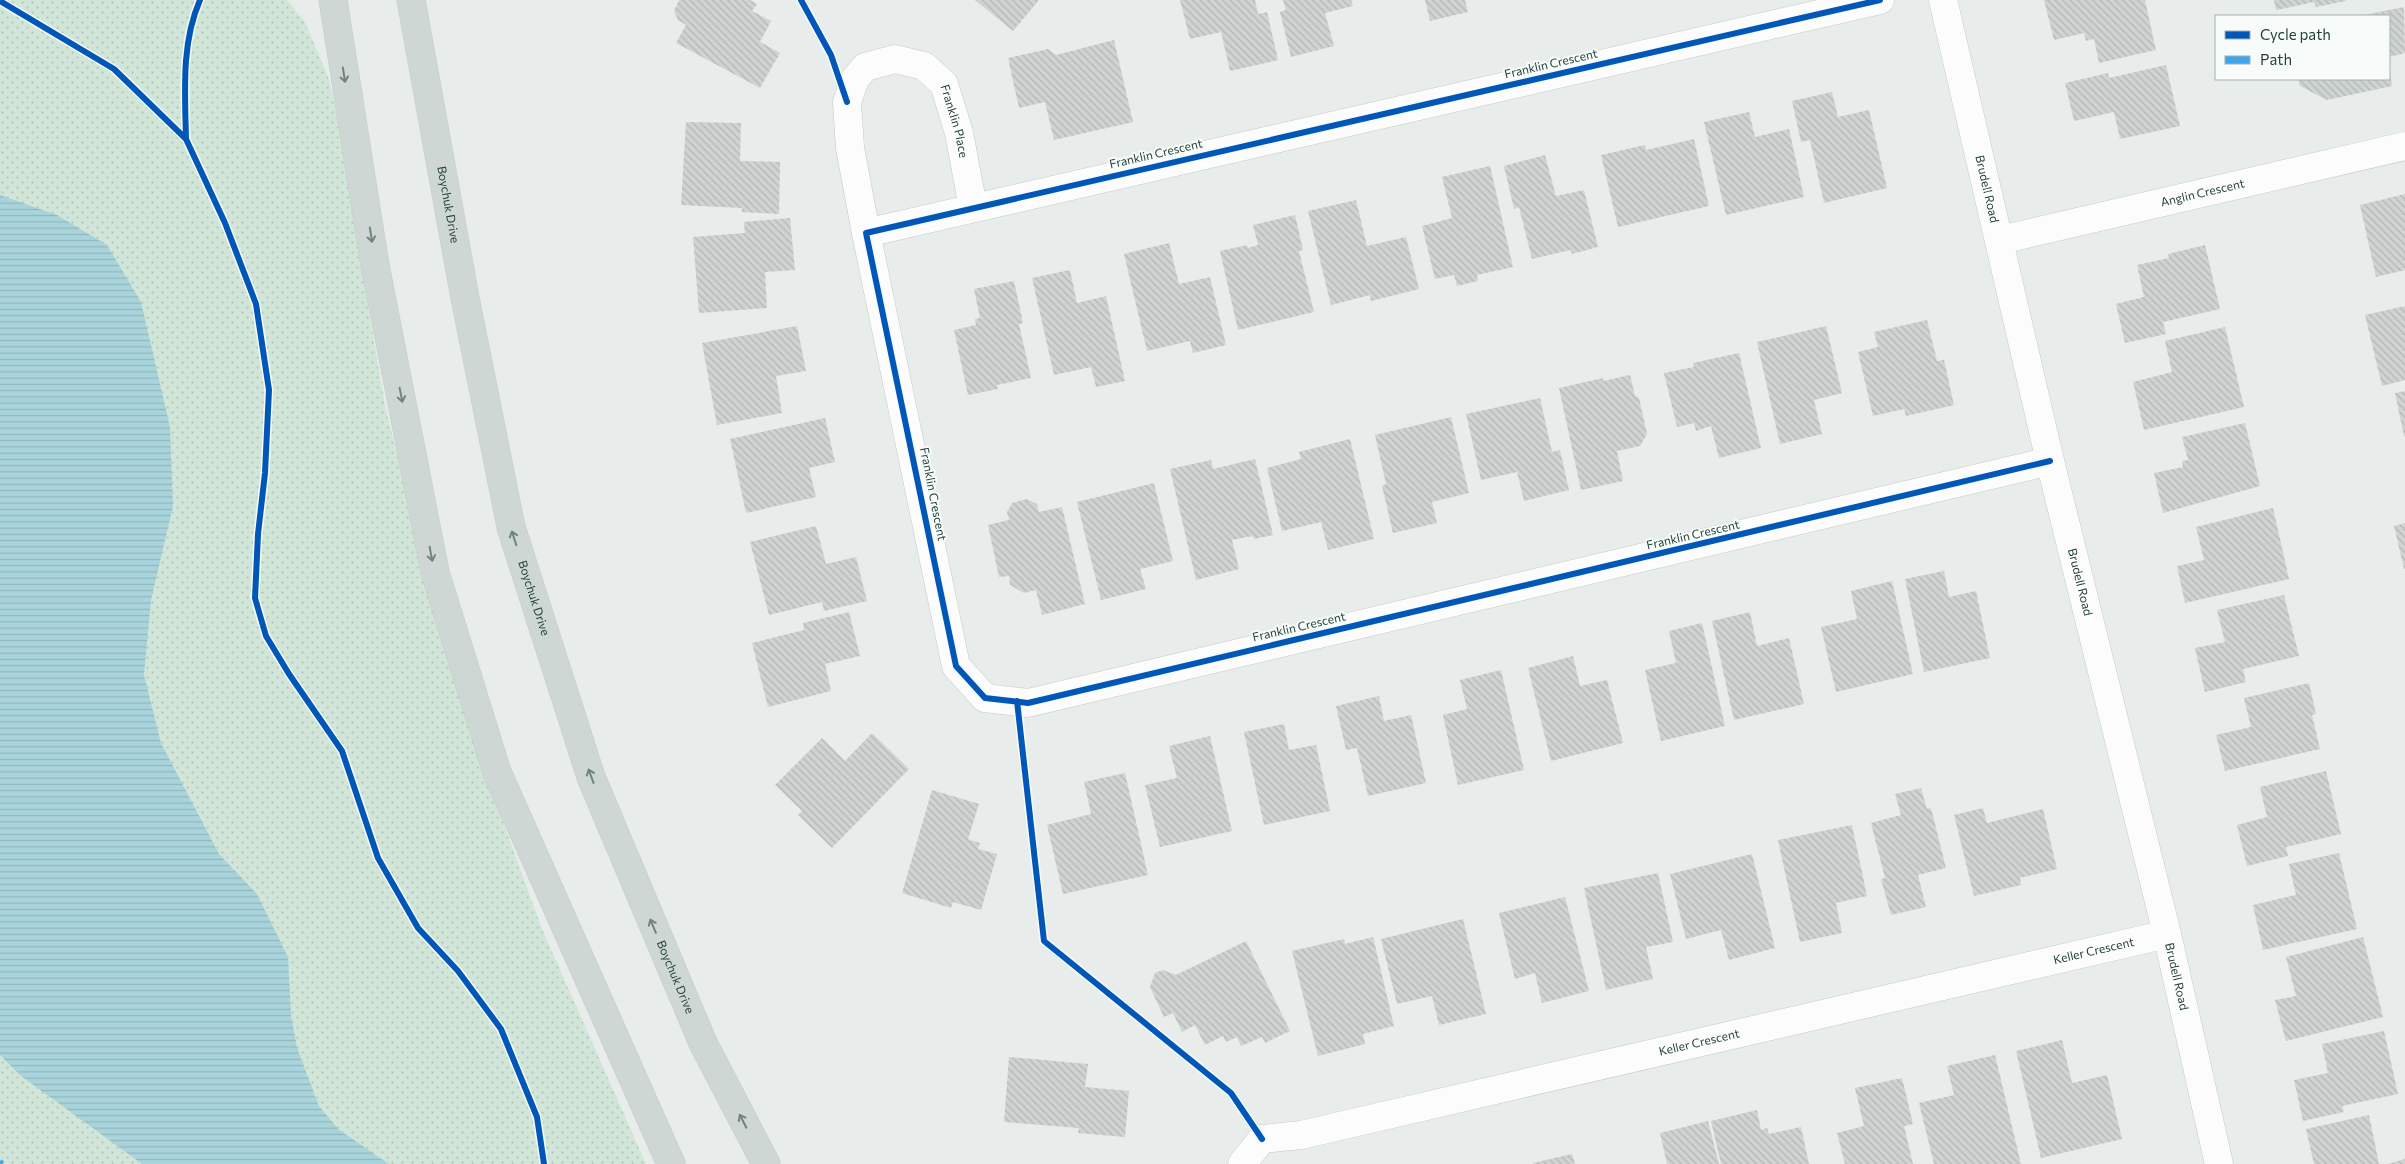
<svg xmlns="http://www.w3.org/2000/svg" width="2405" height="1164" viewBox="0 0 2405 1164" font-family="Commissioner,sans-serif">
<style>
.park{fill:url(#park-dots)}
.water{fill:url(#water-rules)}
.building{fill:url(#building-back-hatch)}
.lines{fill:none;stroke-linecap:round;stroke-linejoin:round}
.minor-casing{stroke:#c5cac8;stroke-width:29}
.major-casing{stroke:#c3ccc9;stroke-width:29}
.minor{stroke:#fcfcfc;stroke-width:28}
.major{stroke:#cfd7d5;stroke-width:28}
.quiet{stroke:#3ea4ec;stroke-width:5;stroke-dasharray:10 5;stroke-linecap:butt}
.cycleway-casing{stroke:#f7fbf9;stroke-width:9}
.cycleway{stroke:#0057b8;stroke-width:6}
.oneway{stroke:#718580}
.labels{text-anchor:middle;stroke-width:4;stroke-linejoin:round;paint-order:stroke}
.street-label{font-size:12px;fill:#24423a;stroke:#f7fbf9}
</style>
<defs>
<pattern id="park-dots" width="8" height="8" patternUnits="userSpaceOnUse" patternTransform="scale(1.25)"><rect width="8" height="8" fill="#d1e6d8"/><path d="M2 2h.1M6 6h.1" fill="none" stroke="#b3c6ba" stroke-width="1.8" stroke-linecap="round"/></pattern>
<pattern id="water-rules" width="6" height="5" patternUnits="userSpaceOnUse" patternTransform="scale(1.25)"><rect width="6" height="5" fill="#a9d4db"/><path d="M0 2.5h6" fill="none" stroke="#91b7bd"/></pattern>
<pattern id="building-back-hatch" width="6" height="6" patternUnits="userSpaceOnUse" patternTransform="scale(1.25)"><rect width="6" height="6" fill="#cfd4d2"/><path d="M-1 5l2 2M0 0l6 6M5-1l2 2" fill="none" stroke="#b2b7b5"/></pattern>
</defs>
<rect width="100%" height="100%" fill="#e8edeb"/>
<path class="park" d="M0,0H287L305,22L329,79L339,126L361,265L385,405L441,634L485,772L542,929L646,1164H0Z"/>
<path class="water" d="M0,195L57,215L107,245L141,302L170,427L173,506L151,600L144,675L161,743L219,854L257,894L288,957L291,1015L297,1048L319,1106L338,1129L389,1164H142L21,1076L0,1055Z"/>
<path class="building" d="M679,0H750L757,4L752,11L771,21L760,42L780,53L760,88L676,43L686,25L678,20L674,11Z
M975,0H1039L1013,31Z
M1180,0H1255L1258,14L1267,12L1278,60L1230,71L1221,32L1190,39Z
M1283,0H1351L1353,6L1325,13L1334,46L1291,57L1280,12L1286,10Z
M1425,0H1465L1468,12L1430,21Z
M2044,0H2145L2156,50L2099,63L2094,39L2086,41L2084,33L2054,40Z
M2274,0H2345L2346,1L2316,7L2314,2L2276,10Z
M2404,7L2405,53L2389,57V16L2364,15Z
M1114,40L1133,122L1054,140L1045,102L1019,108L1008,58L1048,49L1056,55Z
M2166,65L2180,126L2120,139L2114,112L2074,121L2065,83L2108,73L2109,78Z
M2390,74L2392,86L2327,100L2300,86L2298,79H2389Z
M1832,92L1838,117L1869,110L1887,188L1824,203L1810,140L1801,142L1792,101Z
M1749,112L1755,137L1789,129L1804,197L1726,215L1704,122Z
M686,122L741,123L740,161L780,162L779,214L742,212V208L681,205Z
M1694,139L1709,206L1618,227L1601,155L1645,145L1646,150Z
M1545,155L1556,196L1584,190L1598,247L1572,254L1571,250L1532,259L1519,207L1514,209L1504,166Z
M1490,166L1513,267L1477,275L1478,281L1457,286L1454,275L1435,279L1422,226L1452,218L1442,177Z
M2405,194V270L2376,277L2360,205Z
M1356,200L1367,246L1406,237L1419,289L1371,301L1370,295L1331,305L1308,211Z
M1295,215L1303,250L1299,251L1314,312L1238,330L1220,251L1247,245L1248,248L1258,245L1253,225Z
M790,218L795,270L765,272L767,308L699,313L693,237L745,233L744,222Z
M1169,243L1179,284L1210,277L1226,345L1193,353L1190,341L1147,351L1124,254Z
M2205,245L2220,309L2163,322L2166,334L2125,343L2116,304L2144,297L2137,265L2169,258L2168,254Z
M1070,270L1077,303L1106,296L1125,381L1096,387L1091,367L1054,375L1032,278Z
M1014,281L1023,323L1019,324L1031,378L997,385L998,389L968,395L954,330L976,325L975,319L980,318L974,289Z
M2405,306V380L2382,386L2365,315Z
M1927,320L1937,361L1944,360L1954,405L1906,416L1904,409L1873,416L1858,352L1878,347L1874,332Z
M797,326L806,371L776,376L782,413L717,425L702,343Z
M1826,326L1842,393L1814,400L1822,434L1780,444L1757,342Z
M2225,327L2244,407L2144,430L2133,382L2172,372L2165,341Z
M1739,353L1761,448L1719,458L1711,426L1696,431L1694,423L1677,427L1664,373L1694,367L1693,363Z
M1630,375L1635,396L1639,398L1647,434L1640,446L1617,451L1623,481L1581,490L1559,388L1603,378V381Z
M2405,391V436H2404L2395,393Z
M1540,398L1552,452L1560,450L1569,490L1524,501L1517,472L1481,480L1466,414Z
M1451,417L1469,493L1432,502L1437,523L1393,533L1382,486L1386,484L1375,435Z
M825,418L835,462L809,468L816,497L746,513L730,439Z
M2245,423L2260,486L2163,513L2154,473L2183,467L2182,461L2188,460L2182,437Z
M1350,439L1374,539L1328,550L1321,522L1282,531L1267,468L1301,459L1299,452Z
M1255,459L1273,535L1254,539L1253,536L1232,540L1239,569L1196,580L1170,469L1211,460L1213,469Z
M1154,483L1173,561L1140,569L1146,589L1101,600L1077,502Z
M1027,499L1037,504L1039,512L1062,507L1085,604L1042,615L1036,590L1024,593L1010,585L1009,576L999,577L988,525L1009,520L1007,512L1012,503Z
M2273,508L2289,579L2185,603L2177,566L2204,560L2196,527Z
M2405,523V569H2404L2394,526Z
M816,526L826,564L856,557L867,601L824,611L822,602L769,615L750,542Z
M1944,571L1949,597L1976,591L1990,658L1924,672L1905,579Z
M1892,581L1913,674L1836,692L1821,627L1857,619L1851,591Z
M2284,595L2299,656L2243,669L2246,682L2205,692L2195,648L2225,642L2217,610Z
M849,612L860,656L825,664L831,691L768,707L752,643L804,630L803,623Z
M1750,612L1757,646L1789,638L1804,704L1734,720L1712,621Z
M1702,623L1725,726L1661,741L1645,670L1676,663L1669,631Z
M1573,656L1580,686L1607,680L1623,743L1551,761L1528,668Z
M1501,670L1524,770L1458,785L1443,715L1467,709L1460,680Z
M2309,683L2316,714L2312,715L2320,749L2225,771L2216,735L2251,727L2244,698Z
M1379,696L1384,721L1411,715L1426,783L1368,796L1357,748L1346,750L1336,706Z
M1284,724L1289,750L1316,745L1330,811L1264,825L1244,732Z
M872,733L909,769L832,848L798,815L802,811L775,785L822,738L845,761Z
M1210,736L1232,831L1160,847L1145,785L1177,778L1169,746Z
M2326,771L2341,834L2286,847L2288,856L2247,866L2237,825L2267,817L2260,787Z
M1125,773L1148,875L1063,894L1047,825L1091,814L1084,782Z
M1921,788L1927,809L1931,808L1946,868L1918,875L1926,907L1891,915L1881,879L1885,878L1871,823L1901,815L1895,794Z
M932,790L979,804L968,839L980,843L978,849L997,854L981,910L953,902L951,908L902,893Z
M1983,808L1987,823L2043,809L2057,869L2020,878L2021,885L1974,896L1954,815Z
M1852,825L1867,896L1836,903L1842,933L1800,942L1778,840Z
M2339,853L2357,929L2263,950L2253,905L2296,895L2289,864Z
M1752,854L1775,948L1729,960L1721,930L1686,939L1670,874Z
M1658,873L1673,942L1646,947L1653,979L1606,990L1584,888Z
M1565,897L1589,991L1542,1003L1535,973L1515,979L1499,913Z
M1463,919L1486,1014L1439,1025L1432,996L1397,1004L1381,939Z
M1373,937L1394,1026L1363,1034L1365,1044L1318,1056L1292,951L1344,939L1345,944Z
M2363,937L2383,1017L2286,1041L2275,1000L2296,996L2286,957Z
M1246,941L1290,1031L1265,1043L1262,1037L1241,1046L1237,1037L1226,1042L1223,1036L1205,1045L1195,1025L1182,1032L1173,1013L1164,1017L1150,987L1155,973L1163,970L1176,975Z
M2384,1031L2398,1094L2342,1106L2344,1112L2303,1121L2294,1080L2328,1073L2322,1044Z
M2062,1040L2072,1083L2107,1075L2122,1139L2041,1158L2016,1051Z
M1995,1055L2021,1164H1934L1919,1103L1954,1095L1947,1066Z
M1009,1057L1088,1064L1085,1087L1129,1091L1125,1137L1078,1133L1079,1128L1004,1122Z
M1902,1078L1913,1124L1904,1126L1913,1164H1845L1837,1133L1864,1126L1855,1088Z
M1757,1110L1761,1130L1767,1128L1769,1134L1801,1127L1809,1164H1721L1711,1121Z
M2369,1115L2379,1164H2314L2306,1129Z
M1708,1121L1719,1164H1667L1660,1133Z
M1572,1154L1575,1164H1533V1163Z
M2405,1159V1164H2388Z"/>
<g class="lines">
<defs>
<g id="minor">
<path d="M1880,0L866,233L956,666L985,698L1028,703L2050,461"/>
<path id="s1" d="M1943,0L2050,461L2167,934L2219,1164"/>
<path id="s2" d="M866,233L850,148L847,102L855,79L865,67L895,59L924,66L944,84L959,133L973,207"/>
<path id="s3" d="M2000,240L2405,146"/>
<path id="s4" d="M1242,1164L1262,1139L1301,1135L2167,934"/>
</g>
<g id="major">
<path d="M333,0L375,265L435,572L497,772L671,1164"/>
<path id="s5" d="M411,0L465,298L511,527L591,777L703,1043L766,1164"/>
</g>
</defs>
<use href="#minor" class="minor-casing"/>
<use href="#major" class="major-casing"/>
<use href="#minor" class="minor"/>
<use href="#major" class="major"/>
<path class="quiet" d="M0,1161L2,1164"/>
<defs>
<path id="cycleway" d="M801,0L831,55L847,102
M1880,0L866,233L956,666L985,698L1028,703L2050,461
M0,1L114,69L186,139L225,223L256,304L269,390L265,473L258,534L255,598L266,636L289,674L342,751L378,858L418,928L458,971L501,1029L537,1117L544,1164
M186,139C185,93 181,43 200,0
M1017,701L1044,941L1231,1093L1262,1139"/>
</defs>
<use href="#cycleway" class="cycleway-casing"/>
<use href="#cycleway" class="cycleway"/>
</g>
<defs><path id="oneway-shaft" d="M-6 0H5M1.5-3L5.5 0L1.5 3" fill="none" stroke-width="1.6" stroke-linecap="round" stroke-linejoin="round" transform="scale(1.25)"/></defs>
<g class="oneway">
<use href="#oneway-shaft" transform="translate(344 75) rotate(81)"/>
<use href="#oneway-shaft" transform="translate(371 235) rotate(81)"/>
<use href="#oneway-shaft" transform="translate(401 395) rotate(79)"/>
<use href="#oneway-shaft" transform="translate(514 538) rotate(-108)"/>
<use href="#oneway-shaft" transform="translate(431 554) rotate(79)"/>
<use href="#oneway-shaft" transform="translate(591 776) rotate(-110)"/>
<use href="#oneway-shaft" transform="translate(653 926) rotate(-113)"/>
<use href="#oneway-shaft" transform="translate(743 1121) rotate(-117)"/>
</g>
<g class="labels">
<g class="street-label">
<text transform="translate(1551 64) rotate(-13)" y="4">Franklin Crescent</text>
<text dy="4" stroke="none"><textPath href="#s2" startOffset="299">Franklin Place</textPath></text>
<text transform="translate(1156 154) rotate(-13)" y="4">Franklin Crescent</text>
<text dy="4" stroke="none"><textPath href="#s1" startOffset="194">Brudell Road</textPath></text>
<text dy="4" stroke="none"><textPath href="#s3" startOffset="208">Anglin Crescent</textPath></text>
<text dy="4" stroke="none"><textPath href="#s5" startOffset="208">Boychuk Drive</textPath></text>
<text transform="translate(933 494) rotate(79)" y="4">Franklin Crescent</text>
<text transform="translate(1693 535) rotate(-13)" y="4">Franklin Crescent</text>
<text dy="4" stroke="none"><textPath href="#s1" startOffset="598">Brudell Road</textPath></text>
<text dy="4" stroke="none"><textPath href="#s5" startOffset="611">Boychuk Drive</textPath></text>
<text transform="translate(1299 627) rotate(-13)" y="4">Franklin Crescent</text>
<text dy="4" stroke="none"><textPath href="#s4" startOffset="885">Keller Crescent</textPath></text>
<text dy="4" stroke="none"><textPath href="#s1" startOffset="1004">Brudell Road</textPath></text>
<text dy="4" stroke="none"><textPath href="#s5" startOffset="1016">Boychuk Drive</textPath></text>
<text dy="4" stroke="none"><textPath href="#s4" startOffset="480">Keller Crescent</textPath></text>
</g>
</g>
<rect x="2215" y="15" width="175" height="65" fill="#f7fbf9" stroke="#a3b1ad"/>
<rect x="2225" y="31" width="25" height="8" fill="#0057b8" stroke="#a3b1ad"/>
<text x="2260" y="40" font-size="15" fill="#24423a">Cycle path</text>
<rect x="2225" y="56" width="25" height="8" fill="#3ea4ec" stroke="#a3b1ad"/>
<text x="2260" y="65" font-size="15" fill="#24423a">Path</text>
</svg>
